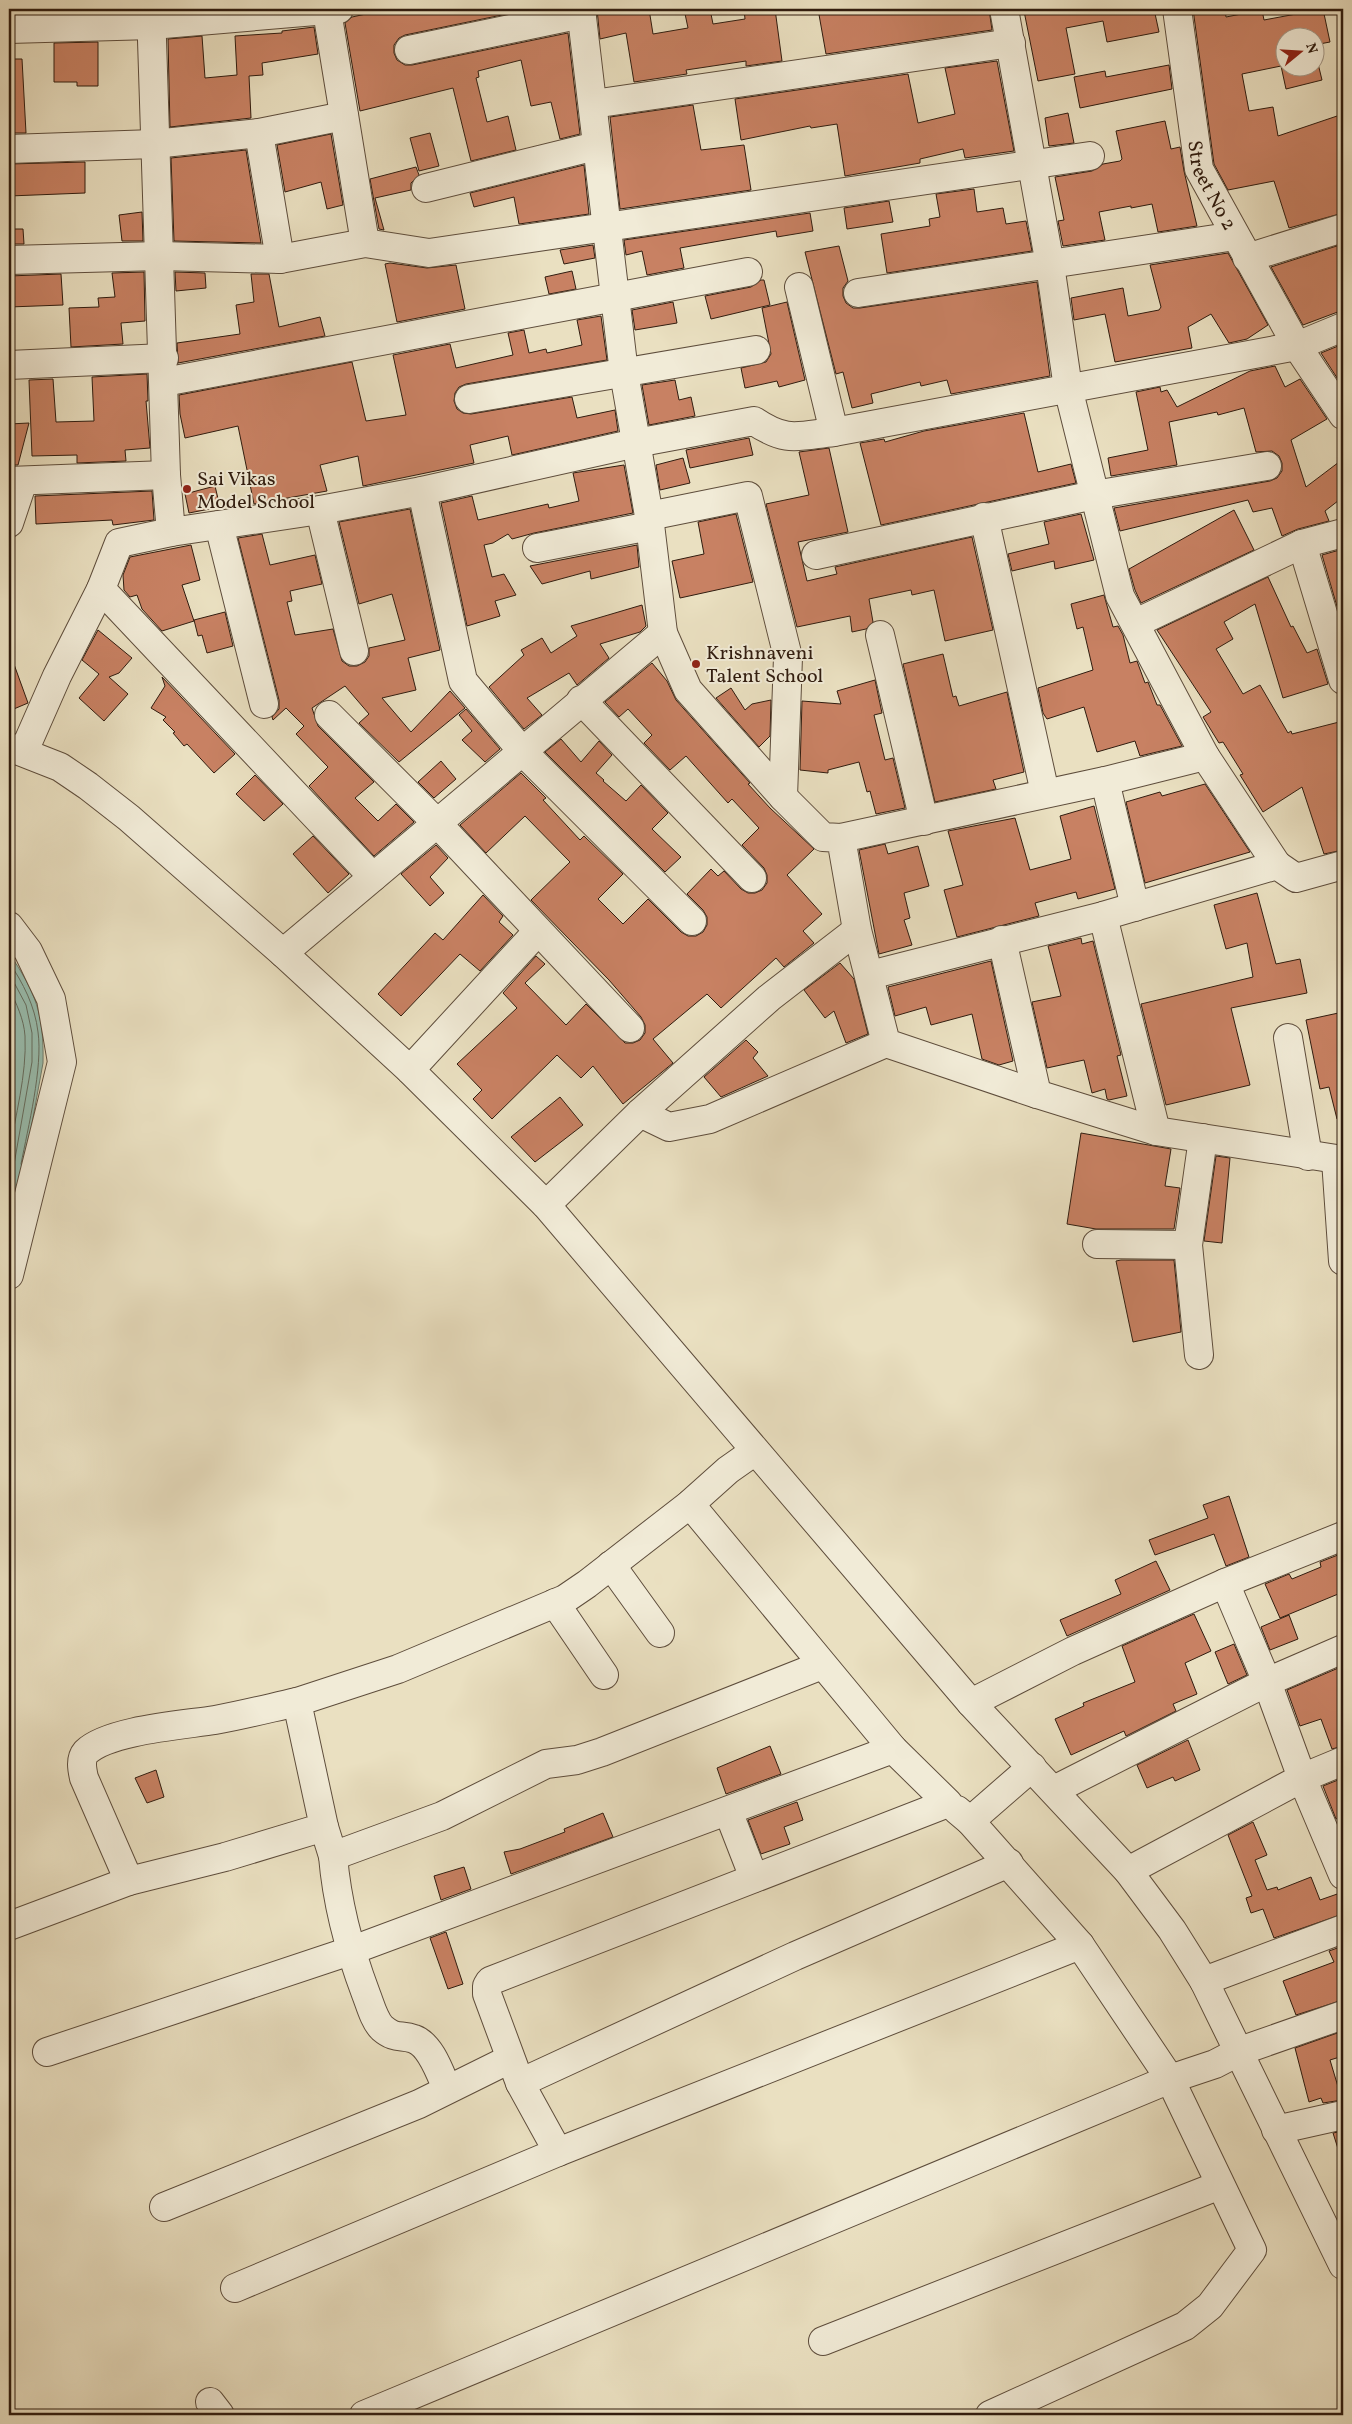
<svg xmlns="http://www.w3.org/2000/svg" width="1352" height="2424" viewBox="0 0 1352 2424" font-family="Vollkorn,serif">
<style>
.water{fill:#98bdae;stroke:#6e7d6e}
.lines{fill:none;stroke-linecap:round;stroke-linejoin:round}
.shore{stroke:#646c5e;stroke-width:1}
.building{fill:#c88163;stroke:#301c0f}
.minor-casing{stroke:#5e4d3c;stroke-width:30}
.minor{stroke:#f1ebd7;stroke-width:28}
.poi-dot{fill:#8f2418;stroke:#f1ebd7;stroke-width:2}
.labels{text-anchor:middle;stroke-width:4;stroke-linejoin:round;paint-order:stroke}
.street-label{font-size:20px;fill:#301c0f;stroke:#f1ebd7}
.poi-label{font-size:20px;fill:#301c0f;stroke:#f1ebd7;text-anchor:start}
</style>
<rect width="100%" height="100%" fill="#eae0c1"/>
<filter id="stains"><feTurbulence type="fractalNoise" baseFrequency=".004" numOctaves="4"/><feColorMatrix values="0 0 0 0 .2 0 0 0 0 .09 0 0 0 0 .02 0 0 0 .5 -.17"/></filter>
<radialGradient id="worn" r=".72"><stop offset=".6" stop-color="#630" stop-opacity="0"/><stop offset="1" stop-color="#630" stop-opacity=".3"/></radialGradient>
<path class="water" d="M9,953C36,993 44,1014 43,1063L9,1249Z"/>
<g class="lines">
<path class="shore" d="M9,962C23,983 35,1006 38,1032C43,1067 28,1128 21,1164
M9,973L26,1005L32,1033V1062L9,1193
M9,988C16,1003 24,1019 25,1036C27,1075 15,1116 9,1155"/>
</g>
<path class="building" d="M389,9H531L405,35L399,38L394,45V53L397,60L405,65H412L568,33L580,134L560,139L551,102L531,106L521,60L478,71L479,77L476,78L487,122L508,116L516,150L471,161L453,88L360,111L345,23L352,17Z
M597,9H649L653,34L688,28L684,9H710L713,24L745,19L744,9H775L782,61L746,66V61L686,70L687,74L634,82L626,33L600,39Z
M818,9H989L992,30L826,54Z
M1033,9H1154L1159,32L1107,42L1103,21L1066,28L1075,74L1038,81L1024,11Z
M1193,9H1225L1226,17L1262,10L1264,20L1323,9L1330,42L1314,45V38H1284V68H1314V47L1322,80L1286,89L1281,66L1242,74L1249,111L1273,107L1278,136L1343,114V213L1289,228L1274,181L1228,190L1214,164Z
M314,27L318,54L262,63L263,75L249,76L251,118L170,127L168,39L202,36L205,78L237,75L235,36L282,33V31Z
M98,42V86H77V82H54V43Z
M9,59H22L26,133H9Z
M997,61L1014,151L965,158L963,149L920,159V163L845,176L837,124L811,128L810,126L741,140L735,99L908,74L918,123L955,114L945,68Z
M1169,65L1172,89L1080,108L1074,77L1105,71L1106,77Z
M693,105L701,150L744,145L751,190L620,209L610,117Z
M1068,113L1074,143L1049,146L1045,118Z
M1165,121L1171,149L1180,147L1184,171L1197,226L1158,232L1152,204L1131,208V206L1099,212L1105,240L1063,246L1058,221L1064,220L1055,177L1092,171L1103,164L1120,161L1122,159L1116,131Z
M430,133L439,166L419,171L410,138Z
M331,134L343,205L327,209L321,182L285,192L277,145Z
M246,150L261,243L174,241L171,158Z
M85,162V193L9,196V164Z
M584,165L589,214L519,224L514,197L474,207L470,193Z
M416,167L419,175L411,183V190L375,198L384,230L379,229L370,179Z
M974,189L977,212L1003,208L1006,224L1026,221L1032,251L887,273L881,234L930,226L929,219L940,217L936,194Z
M889,201L893,222L847,229L844,208Z
M142,212L143,241H122L119,215Z
M810,213L813,231L777,237L776,231L680,248L684,268L647,275L642,251L626,255L624,240Z
M9,229H23L24,244H9Z
M1343,244V310L1303,325L1271,267Z
M593,245L595,258L564,264L560,250Z
M839,246L848,281L843,288V296L846,303L853,308H860L1037,282L1050,376L951,394L947,380L921,386L920,382L871,394L873,403L852,408L843,372L836,374L805,252Z
M1228,253L1268,325L1247,339L1229,343L1211,314L1188,327L1192,348L1115,362L1105,314L1074,320L1071,298L1123,288L1128,316L1159,310L1161,307L1150,265Z
M390,263L427,268L456,265L465,309L397,322L385,264Z
M572,271L576,289L549,294L545,277Z
M144,272L145,321L121,323L123,344L71,347L69,308L99,307L98,298L115,297L112,273Z
M175,272L205,273L206,288L176,291Z
M61,274L63,305L9,307V276Z
M251,274H269L279,327L320,317L325,336L178,363L177,343L240,334L236,305L254,302Z
M761,280H764L770,305L711,319L705,296L751,287Z
M673,302L677,323L635,330L632,310Z
M787,302L805,380L779,387L777,381L745,388L741,368L766,362L771,354L762,308Z
M601,316L607,360L466,384L459,387L455,393L454,401L457,409L463,413L471,414L572,397L577,418L615,410L618,431L512,455L508,436L470,445L474,463L363,486L358,456L320,465L327,491L254,504L238,426L185,438L180,414L179,395L352,362L366,421L406,415L393,355L450,344L456,368L513,355L508,333L524,330L529,353L546,349L547,353L582,345L577,320Z
M1343,344V384H1341L1321,353Z
M1275,366L1285,387L1300,379L1327,419L1291,440L1306,487L1343,459V497L1325,511L1329,521L1298,529L1282,536L1272,508L1253,512L1248,500L1120,531L1114,508L1270,481L1277,478L1282,471V463L1279,456L1272,451L1256,452L1244,408L1218,415L1217,412L1169,422L1177,465L1111,476L1108,458L1148,450L1136,392L1160,387L1161,392L1167,390L1177,407L1250,371Z
M147,374L148,401H146L150,448L125,450L126,461L77,463V455L32,456L29,380L53,379L56,422L94,421L92,377Z
M675,380L679,400L691,397L695,416L649,425L642,385Z
M1024,413L1038,472L1071,464L1076,483L881,525L860,443L884,439L885,442L924,431Z
M29,423L18,465H9V424Z
M749,438L753,455L690,468L686,450Z
M829,448L848,532L798,542L807,581L837,574L835,567L972,537L993,630L945,641L934,590L912,595L911,590L869,599L873,622L866,629L852,632L850,616L797,627L766,504L809,495L799,452Z
M683,458L690,483L660,490L656,465Z
M624,465L633,513L534,533L512,539L508,534L493,543L484,545L492,577L504,574L516,595L495,601L500,616L467,626L441,503L472,496L478,520L548,504L549,508L579,501L573,473Z
M215,486L220,507L189,513L185,494Z
M152,491L154,520L113,525L112,520L36,524L35,496Z
M410,509L440,650L408,658L416,690L382,698L411,732L450,691L465,708L399,762L359,723L369,714L345,686L312,708L318,726L374,782L355,798L378,821L396,804L414,822L374,856L309,786L328,767L296,734L304,726L286,708L273,720L272,717L279,709V700L238,538L262,534L270,565L315,555L322,584L290,591L292,601L287,602L295,635L333,629L342,661L349,666H357L365,662L369,656V648L405,640L392,594L359,604L339,522Z
M1234,510L1254,550L1141,603L1135,590L1129,569Z
M736,514L753,582L680,598L672,561L704,554L698,522Z
M1081,514L1094,560L1055,569L1054,561L1012,571L1008,554L1049,544L1044,522Z
M191,545L200,580L182,585L194,621L162,631L142,609L137,595L130,597L124,590L123,575L130,557Z
M637,545L639,567L591,579L590,571L542,584L530,566Z
M1343,549V627L1322,555Z
M1268,577L1291,627L1293,626L1307,653L1317,649L1328,684L1283,698L1255,604L1224,622L1233,639L1216,649L1243,694L1260,685L1288,733L1291,731L1292,734L1343,721V850L1324,854L1302,787L1263,812L1240,775L1243,774L1223,742L1219,743L1203,717L1211,712L1157,630Z
M1104,595L1113,627L1118,626L1123,635L1130,663L1137,661L1145,683L1148,682L1157,705H1160L1182,746L1140,756L1135,741L1097,752L1084,707L1047,719L1043,713L1038,688L1093,670L1083,627L1077,629L1071,604Z
M642,605L646,626L640,632L600,644L609,658L577,685L569,673L527,698L542,715L524,729L489,687L524,655L521,650L542,638L551,653L577,636L571,626Z
M225,612L233,646L207,653L202,635L198,636L194,620Z
M98,630L132,658L119,673L109,677L128,694L104,721L79,698L99,674L82,660Z
M943,654L953,697L956,696L959,706L1007,692L1024,772L993,780L996,789L935,802L903,664Z
M9,656H11L28,703L9,711Z
M652,663L667,681L676,700L750,783L748,784L770,808L814,849L787,875L822,914L803,931L814,943L784,967L776,958L721,1008L707,994L653,1039L673,1063L623,1104L593,1066L581,1078L557,1055L492,1119L473,1099L482,1090L457,1064L517,1008L503,993L536,956L545,964L525,983L566,1025L586,1004L625,1043H633L640,1040L645,1033V1025L641,1017L609,980L531,900L570,862L525,816L486,853L460,825L521,773L546,798L543,800L580,840L584,836L623,874L598,899L623,924L648,899L681,932L688,936H696L703,932L707,925V917L703,910L687,894L711,869L718,876L724,871L741,889L748,893H755L762,890L767,883V875L764,868L742,845L759,828L732,799L728,803L686,756L670,770L644,743L652,735L628,709L619,717L605,702Z
M162,677L235,754L214,773L187,744L184,746L173,733L175,732L163,720L166,717L151,708L165,686Z
M875,680L882,713L874,715L885,760L893,758L905,808L876,814L870,791L867,792L859,762L828,770V773L800,770L802,701L841,704L837,691Z
M731,688L745,710L752,704L771,700L770,736L759,747L716,698Z
M466,709L500,749L485,762L462,740L472,731L459,715Z
M561,739L581,762L599,741L612,755L596,773L604,780L603,781L626,801L641,785L668,813L652,829L681,857L665,872L545,752Z
M441,761L456,779L434,798L418,782Z
M255,775L283,804L264,821L236,794Z
M1205,784L1250,852L1145,883L1126,802L1160,792L1162,796Z
M1094,806L1115,889L1078,899L1076,892L1035,903L1039,916L957,937L944,890L963,885L948,831L1015,818L1030,870L1071,859L1060,816Z
M313,836L349,874L328,893L293,854Z
M885,844L888,854L918,846L929,886L904,893L910,918L904,920L912,945L879,954L859,850Z
M436,845L448,858L430,877L444,893L430,906L401,874Z
M1257,893L1276,964L1300,959L1307,993L1231,1008L1250,1085L1166,1105L1141,1004L1253,977L1247,943L1226,949L1214,905Z
M483,895L503,916L499,922L513,935L480,971L460,954L401,1016L378,994L435,933L443,940Z
M1081,938L1082,944L1093,941L1121,1055L1117,1056L1127,1096L1109,1100L1107,1099L1105,1089L1092,1093L1084,1060L1047,1068L1032,1002L1061,996L1048,946Z
M991,961L1013,1061L999,1065L982,1059L972,1014L931,1025L926,1007L895,1016L888,987Z
M840,963L854,979L868,1034L846,1043L834,1011L825,1018L804,990Z
M1343,1012V1118L1337,1119L1329,1087L1320,1089L1306,1020Z
M746,1040L758,1052L753,1058L768,1076L721,1097L704,1077Z
M560,1097L583,1125L535,1162L511,1137Z
M1081,1133L1171,1149L1165,1186L1180,1188L1174,1229H1096L1067,1224Z
M1216,1156L1230,1158L1222,1243L1204,1241Z
M1121,1260H1174L1181,1332L1133,1342L1116,1261Z
M1229,1496L1249,1557L1226,1566L1214,1534L1155,1555L1149,1540L1208,1518L1203,1505Z
M1343,1553V1592L1280,1618L1265,1584L1289,1574L1292,1579L1321,1567L1320,1562Z
M1156,1561L1170,1590L1067,1636L1060,1620L1121,1594L1115,1580Z
M1194,1614L1211,1651L1185,1663L1197,1694L1173,1704L1176,1711L1126,1736L1124,1731L1071,1755L1055,1719L1084,1706L1083,1703L1135,1682L1122,1646Z
M1289,1615L1298,1639L1270,1650L1261,1627Z
M1234,1644L1247,1675L1228,1684L1215,1652Z
M1343,1666V1746L1332,1749L1321,1719L1300,1726L1287,1690Z
M1188,1740L1200,1770L1175,1781L1173,1777L1147,1788L1137,1765Z
M770,1746L781,1774L726,1794L717,1768Z
M156,1770L164,1797L147,1803L135,1778Z
M1343,1778V1816L1336,1819L1323,1786Z
M797,1802L803,1820L784,1827L790,1844L761,1854L748,1820Z
M603,1813L613,1837L511,1874L504,1852L520,1849L565,1832L564,1829Z
M1253,1822L1267,1855L1255,1860L1267,1890L1277,1887L1278,1890L1311,1877L1320,1900L1343,1892V1914L1274,1938L1263,1909L1251,1913L1246,1898L1252,1896L1228,1835Z
M464,1867L471,1889L441,1900L434,1876Z
M446,1932L463,1984L448,1989L430,1938Z
M1343,1946V2000L1296,2015L1283,1981L1334,1962L1329,1951Z
M1343,2031V2056L1330,2060L1342,2100L1323,2103L1321,2098L1309,2102L1295,2048Z
M1343,2131V2155H1340L1333,2133Z"/>
<g class="lines">
<defs>
<g id="minor">
<path d="M151,9L166,475L171,532L320,510L422,491L636,443L754,421C787,443 797,436 834,432L1297,346L1343,327"/>
<path d="M581,9L624,373L649,516L663,633L688,690L783,797L823,837L841,838L857,930L886,1043L1037,1094L1156,1131L1343,1160"/>
<path d="M1004,9L1050,265L1068,388L1120,596L1205,756L1277,865"/>
<path id="s1" d="M1177,9L1199,169L1297,346L1343,415"/>
<path d="M327,11L365,243"/>
<path d="M9,29L152,25L339,9"/>
<path d="M409,50L582,14"/>
<path d="M593,104L1011,43"/>
<path d="M259,133L280,259"/>
<path d="M9,149L154,144L259,133L344,116"/>
<path d="M426,188L596,146"/>
<path d="M1247,258L1343,228"/>
<path d="M9,260L160,256L280,259L365,243L429,253L1090,156"/>
<path d="M799,287L834,432"/>
<path d="M858,293L1235,236"/>
<path d="M9,365L164,358"/>
<path d="M164,382L748,272"/>
<path d="M469,399L756,350"/>
<path d="M9,481L166,475"/>
<path d="M422,491L463,681L523,752L692,921"/>
<path d="M320,510L354,651"/>
<path d="M649,516L748,496L788,657L783,797"/>
<path d="M984,517L1045,793"/>
<path d="M9,523L23,481"/>
<path d="M219,525L264,704"/>
<path d="M171,532L119,543L101,589L373,877"/>
<path d="M1302,544L1343,680"/>
<path d="M537,548L650,526"/>
<path d="M816,555L1094,495L1267,466"/>
<path d="M1136,623L1302,544L1343,533"/>
<path d="M880,635L924,821"/>
<path d="M581,700L752,878"/>
<path d="M329,715L436,822L630,1028"/>
<path d="M9,747L60,767L88,786L129,818L283,953L410,1070L546,1205L971,1703L1128,1871L1172,1930L1204,1981L1343,2265"/>
<path d="M24,751L57,676L101,589"/>
<path d="M1105,781L1135,907"/>
<path d="M841,838L1105,781L1205,756"/>
<path d="M1103,916L1156,1131"/>
<path d="M9,926L28,951L51,999L62,1062L9,1275"/>
<path d="M1002,940L1037,1094"/>
<path d="M283,953L663,633"/>
<path d="M870,975L1103,916L1277,865L1296,878L1343,865"/>
<path d="M1288,1038L1308,1156"/>
<path d="M410,1070L538,931"/>
<path d="M640,1113L669,1127L710,1119L886,1043"/>
<path d="M1336,1160L1343,1261"/>
<path d="M546,1205L640,1113L769,998L857,930"/>
<path d="M1097,1244L1188,1245"/>
<path d="M1199,1355L1188,1245L1203,1138"/>
<path d="M690,1504L893,1749"/>
<path d="M611,1565L660,1633"/>
<path d="M1225,1583L1343,1536"/>
<path d="M555,1603L604,1675"/>
<path d="M971,1703L1073,1651L1225,1583L1267,1682L1302,1778L1128,1871"/>
<path d="M1343,1761L1302,1778L1343,1875"/>
<path d="M1054,1790L1267,1682L1343,1649"/>
<path d="M957,1810L970,1821L1032,1767"/>
<path d="M728,1811L754,1878"/>
<path d="M970,1821L1080,1945L1170,2079L1252,2250L1210,2306L1185,2326L990,2415"/>
<path d="M324,1827L333,1856L442,1816L546,1764L577,1760L602,1752L822,1665"/>
<path d="M333,1856C337,1904 349,1949 366,1994C370,2004 374,2020 382,2028C396,2040 401,2034 414,2039C431,2045 440,2073 447,2089"/>
<path d="M129,1881L84,1778C82,1769 80,1759 86,1752C109,1730 184,1725 215,1720C243,1715 270,1708 297,1702"/>
<path d="M9,1926L129,1881L225,1857L324,1827L297,1702L398,1669L565,1599L587,1584L690,1504L728,1470L755,1451"/>
<path d="M1204,1981L1343,1929"/>
<path d="M47,2052L350,1951L893,1749L948,1803L490,1981L487,1986V1994L520,2083L558,2152L235,2288"/>
<path d="M520,2083L795,1956L1009,1863"/>
<path d="M1276,2130L1343,2115"/>
<path d="M558,2152L1080,1945"/>
<path d="M164,2207L419,2104L510,2059"/>
<path d="M823,2341L1220,2185"/>
<path d="M210,2402L220,2415"/>
<path d="M364,2415L1170,2079L1215,2064L1240,2051L1343,2015"/>
</g>
</defs>
<use href="#minor" class="minor-casing"/>
<use href="#minor" class="minor"/>
</g>
<g class="poi-dot">
<circle cx="187" cy="489" r="5"/>
<circle cx="696" cy="664" r="5"/>
</g>
<g class="labels">
<g class="street-label">
<text dy="7" stroke="none"><textPath href="#s1" startOffset="181">Street No 2</textPath></text>
</g>
<g class="poi-label">
<text x="197" y="485">Sai Vikas<tspan x="197" dy="23">Model School</tspan></text>
<text x="706" y="659">Krishnaveni<tspan x="706" dy="23">Talent School</tspan></text>
</g>
</g>
<rect width="1352" height="2424" fill="none" stroke="#eae0c1" stroke-width="30"/>
<rect x="10" y="10" width="1332" height="2404" fill="none" stroke="#301c0f" stroke-width="2.5"/>
<rect x="15" y="15" width="1322" height="2394" fill="none" stroke="#301c0f"/>
<g transform="translate(1300 52) rotate(72)"><circle r="24" fill="#f1ebd7" stroke="#a49887"/>
<path d="M0-4L9 19L0 12L-9 19Z" fill="#8f2418"/>
<text y="-8" font-size="14" font-weight="bold" text-anchor="middle" fill="#301c0f">N</text>
</g>
<rect width="100%" height="100%" filter="url(#stains)"/>
<rect width="100%" height="100%" fill="url(#worn)"/>
</svg>
